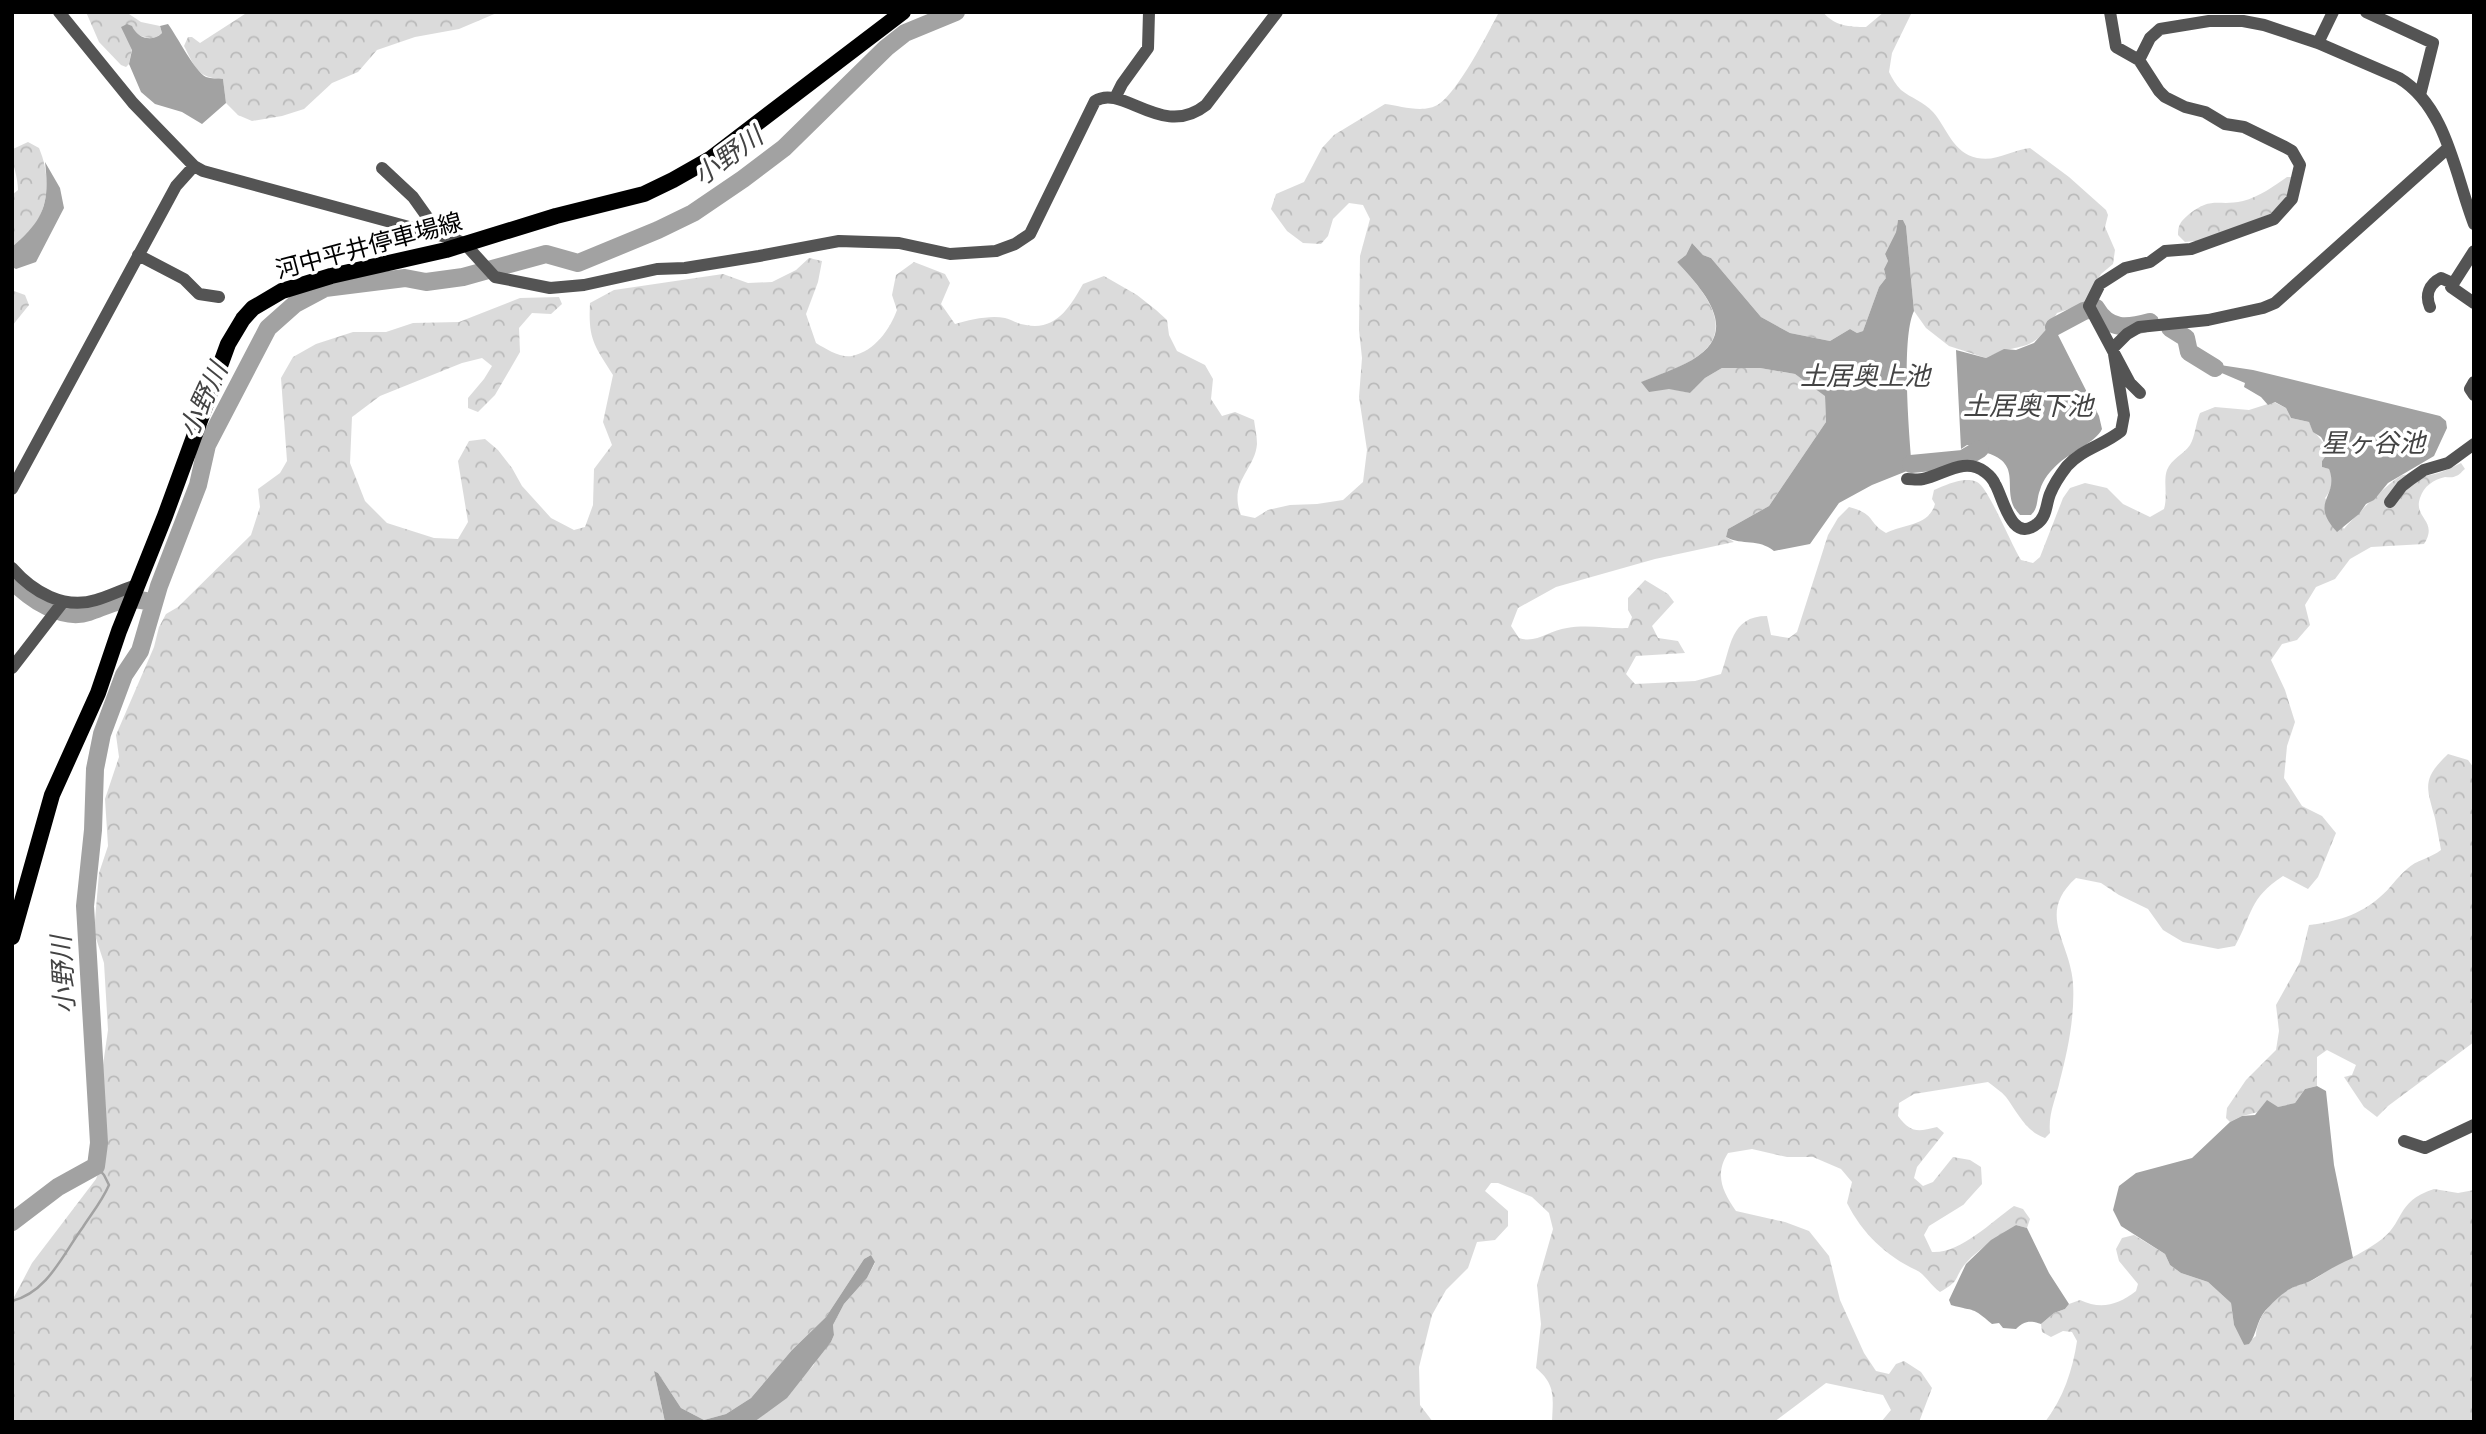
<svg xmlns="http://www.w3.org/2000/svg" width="2486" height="1434" viewBox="0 0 2486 1434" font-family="'PT Sans Narrow','Noto Sans JP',sans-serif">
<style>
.forest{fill:url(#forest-crowns)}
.water{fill:#a2a2a2}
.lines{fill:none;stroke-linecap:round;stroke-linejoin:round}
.stream{stroke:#a2a2a2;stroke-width:2.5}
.river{stroke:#a2a2a2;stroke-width:18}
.minor{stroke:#545454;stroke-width:12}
.major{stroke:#000;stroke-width:16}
.labels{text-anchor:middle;stroke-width:7;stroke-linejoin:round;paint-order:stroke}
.street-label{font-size:24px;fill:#000;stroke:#fff}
.water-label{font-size:26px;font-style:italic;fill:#434343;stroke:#fff}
</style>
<defs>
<pattern id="forest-crowns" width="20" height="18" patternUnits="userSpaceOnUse" patternTransform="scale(1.75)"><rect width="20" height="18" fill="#dbdbdb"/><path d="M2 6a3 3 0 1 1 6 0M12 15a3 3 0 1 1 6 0" fill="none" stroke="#bababa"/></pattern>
</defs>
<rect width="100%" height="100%" fill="#fff"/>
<path class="forest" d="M86,12H126L141,22L160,26L162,33C154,41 144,38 135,33L129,64L126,67L121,65L99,42Z
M248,12H499L459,29L415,37L377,50L358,72L332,83L304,109L282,116L252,121L238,115L226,103L223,79C197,78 195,67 184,46L188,37H192L200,43Z
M1499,12H1823C1834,26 1850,27 1866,27L1884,12H1912L1892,53L1889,72C1892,78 1896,85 1901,90C1911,98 1924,102 1933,112C1947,128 1953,153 1977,158C1997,162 2011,150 2030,148L2069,177L2106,210L2108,215L2105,227L2115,250L2113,264L2101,274L2084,304L2057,313C2030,358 2025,339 1986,358L1949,346L1926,328L1914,311L1906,226L1903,220H1898L1896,232L1885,254L1888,261L1884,269L1886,278L1879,287L1863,331L1857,333L1850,329L1830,341L1790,333L1761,317L1711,258L1703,255L1692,243L1686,255L1677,262C1703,290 1741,331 1692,360C1677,369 1658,375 1642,382L1690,393L1705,378L1722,368H1760L1795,374L1825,395L1826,422L1769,506L1728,529L1726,537L1734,542L1655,559L1556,587L1518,608L1511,626L1519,638C1536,644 1550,630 1567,628C1587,624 1608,629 1628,628L1632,617L1628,610V598L1645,580L1668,594L1674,602L1652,626L1658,638L1678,641L1685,653L1636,656L1626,674L1635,684L1695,681L1721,674C1731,648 1730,616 1767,616L1771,635L1789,638L1797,632L1828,535L1838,518L1849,507C1876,514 1867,522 1886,533C1904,524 1929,526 1935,504L1932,499L1934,490C1946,485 1964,476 1977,482C1988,487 2011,544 2021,560L2033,563L2040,557L2063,498L2070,488L2085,483L2107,488L2123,504L2150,517L2164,509C2168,496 2163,481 2167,470C2171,459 2184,454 2190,445C2195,437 2196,422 2200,413L2215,407L2249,410L2274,402L2286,408L2291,418L2309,422C2314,434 2322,439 2329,451L2322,461V467L2329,469C2334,481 2333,488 2325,498L2344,529C2351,520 2395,476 2403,475C2408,474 2414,476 2419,476C2435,476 2447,470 2461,463L2465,469C2462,471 2460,475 2456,476C2453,478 2449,477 2445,477C2433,480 2424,486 2420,498C2413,518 2439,521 2424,544L2371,547L2350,559L2335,579L2316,587L2305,605L2310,625L2297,640L2282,644L2271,660L2285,690L2295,722L2287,746L2284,778L2302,806L2322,816L2336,833L2318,877L2308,889L2283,876C2248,899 2253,914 2235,946L2218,949L2183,942L2163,930L2148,909L2119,895L2101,883L2076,878C2036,914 2070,941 2073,983C2075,1015 2068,1050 2060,1080C2056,1099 2048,1113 2050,1133L2045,1138C2025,1131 2018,1113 2006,1097C2001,1091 1994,1087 1988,1082L1914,1094L1899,1103L1898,1116C1911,1133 1917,1132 1937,1127L1944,1133L1917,1167L1914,1178L1923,1186L1933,1182L1953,1157L1970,1160L1981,1167L1982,1184L1963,1205L1929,1226L1924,1235L1932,1252C1960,1254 1991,1222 2014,1206L2023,1209L2030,1219L2027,1228L2016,1225C1999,1238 1980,1247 1966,1263C1953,1278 1962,1280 1940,1292C1931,1286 1925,1274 1916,1270C1886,1256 1862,1233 1847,1203L1852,1182L1841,1169L1813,1157H1787L1752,1149L1728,1153C1714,1175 1723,1192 1736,1211L1785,1222L1809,1231L1829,1256L1840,1300L1864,1353L1876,1371L1889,1374L1896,1364L1904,1361L1921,1372L1932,1388L1919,1422H1881L1891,1410L1883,1395L1826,1383L1774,1422H1552C1553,1397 1556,1385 1536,1368L1541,1324L1537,1285L1553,1229L1549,1213L1532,1197L1498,1183H1491L1485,1191L1508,1211V1226L1495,1240L1477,1242L1468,1268L1446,1290L1432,1315L1419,1367L1420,1405L1433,1422H754L813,1366L820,1353L831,1342L834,1335L833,1325L844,1304L867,1278L875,1263L871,1255L864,1259L826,1317L792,1350L751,1398L726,1414L704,1420L681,1408L658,1373L654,1371L665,1422H12V1301L32,1263L96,1179L104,1158L105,1123L102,1072L108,1030L104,963L94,932L99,873L108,846L105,799L119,757L116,735L154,647L159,627L166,614L178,607L251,535L260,507L258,489L280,473L287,461L281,378L293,357L316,344L353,332H386L413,323L459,322L520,298L559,297L562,304L551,314L532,313L519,328L520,352L495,395L478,412L468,408V398L484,379L492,366L482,358L462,363L380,396L352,417L350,463L365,501L387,523L434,538L458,539L468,522L458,461L469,441L485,439L498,450L512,468L522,486L551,518L574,530L585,527L593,505L594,469L612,445L603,422L613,375C594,345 588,339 590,303L614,290L723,274L748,283L772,282L796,270L809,258L822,261L818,282L806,314L816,343C826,349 840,358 852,356C875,351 890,329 897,310L892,295L896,275L914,262L945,274L950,283L941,304L955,324C970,320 989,315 1005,318C1012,320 1018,324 1026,325C1056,331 1070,307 1083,284L1104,276L1137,295L1156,310L1167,320L1169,335L1177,351L1205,365L1213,379L1211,399L1222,416L1235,412L1254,420C1255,428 1257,436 1257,444C1255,470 1228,482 1241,515L1255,518L1268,510L1290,505L1317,504L1343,500L1363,482L1367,450L1359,397L1362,358L1359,330L1360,256L1370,219L1363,205L1349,203L1333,219L1328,236L1321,244L1303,243L1287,231L1271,209L1276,194L1304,182L1322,148L1334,135L1385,104C1401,106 1424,114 1439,104C1459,90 1487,35 1499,12Z
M28,142L39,148C50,174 50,204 33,228C28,236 19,241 12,247V195L18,190C18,175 11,163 13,149Z
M2287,177H2291L2293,188L2275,212L2206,240L2185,242L2178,235C2178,226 2180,222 2187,216C2212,195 2217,207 2243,201C2259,197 2274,186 2287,177Z
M14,291L25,295L29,305L12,326Z
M2448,754L2468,760L2474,768V1042L2388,1106L2377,1117L2364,1107L2344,1077L2352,1075L2356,1065L2327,1050L2317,1057V1086L2305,1089L2295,1103L2242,1116L2230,1122L2226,1118L2227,1108L2246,1080L2276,1050L2279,1031L2276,1005L2300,962L2309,925C2335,922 2360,915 2380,897C2390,889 2397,877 2407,869C2416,860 2431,858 2441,850C2439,839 2437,828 2435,818C2426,786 2422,779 2448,754Z
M2434,1189L2458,1193L2474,1190V1422H2045C2063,1399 2073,1369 2077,1341L2072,1332L2063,1331L2051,1337L2042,1332L2041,1324L2054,1313L2065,1309L2069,1304L2080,1300C2101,1310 2118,1305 2136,1291L2138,1284L2119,1261L2116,1249L2122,1238L2134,1235L2165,1254L2170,1265L2181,1273L2208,1282L2231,1303L2234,1325L2244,1345L2256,1336C2256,1317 2276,1295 2293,1287C2299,1284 2307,1283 2313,1280C2321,1276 2328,1269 2336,1265C2351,1258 2364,1252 2378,1242C2406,1223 2394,1202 2434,1189Z"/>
<path class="water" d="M127,24L132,26C137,38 152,43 162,33L160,26L168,24C177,36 195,72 206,77C211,79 218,78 223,79L226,103L202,124L182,112L155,104L141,92L129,64L132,50L121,27Z
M45,162L60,188L64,208L36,262L16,269L12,267V247C44,220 50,203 45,162Z
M1898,220H1903L1906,226L1914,311C1901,338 1909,435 1912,469L1872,485L1839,503L1810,544L1774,551C1758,538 1743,546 1726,537L1728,529L1769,506L1826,422L1825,396L1795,374L1760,368H1722L1705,378L1690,393L1669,389L1649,392L1641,382C1658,375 1676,369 1692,360C1742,331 1703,290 1677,262L1686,255L1692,243L1703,255L1711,258L1761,317L1790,333L1830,341L1850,329L1857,333L1863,331L1879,287L1886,278L1884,269L1888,261L1885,254L1896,232Z
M2050,325L2054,327L2099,416L2102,429C2096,442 2071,452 2059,463C2051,470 2043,479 2040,490C2036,500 2039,507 2031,515H2020C1998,493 2026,465 1987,453C1980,451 1975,446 1967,445L1961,449L1956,350L1986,358L2004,349L2016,350L2034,343Z
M2220,365L2253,370L2440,416L2446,421L2447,428L2434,456L2388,483L2374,500L2366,504L2359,514L2337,532C2308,501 2340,497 2329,469L2322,467V461L2329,451L2321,437L2313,432L2309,422L2291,418L2286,408L2275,402L2268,405L2261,397L2244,387L2245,383L2217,371L2215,368Z
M2317,1086L2326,1091L2334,1165L2353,1258C2338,1264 2327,1271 2314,1279C2308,1283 2301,1284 2294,1287C2284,1291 2272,1303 2265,1311C2256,1322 2257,1334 2249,1344L2244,1345L2234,1325L2231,1303L2208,1282L2181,1273L2170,1265L2165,1254L2121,1226L2113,1210L2119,1186L2136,1173L2192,1158L2230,1122L2242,1116L2255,1115L2267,1100L2278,1107L2295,1103L2305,1089Z
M2016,1225L2027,1228L2049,1273L2069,1304L2065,1309L2054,1313L2041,1324C2030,1320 2024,1321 2016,1329L2003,1328L1999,1323L1992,1324C1971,1306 1976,1312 1951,1305L1949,1300L1966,1264L1991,1240Z
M871,1255L875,1262L867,1278L844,1304L833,1325L834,1335L831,1342L787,1398L754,1422H665L654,1371L658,1373L681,1408L704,1420L726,1414L751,1398L792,1350L826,1317L864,1259Z"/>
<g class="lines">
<path class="stream" d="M12,1301C48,1292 63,1254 83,1227C92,1213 102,1201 109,1185L104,1175L96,1166"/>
<path class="river" d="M2054,327L2084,311L2096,308C2109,331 2128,328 2150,322
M2170,328L2186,338L2189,352L2215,368
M1911,464L1963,459L1980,449
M12,580C30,599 62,621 89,612C109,605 123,596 146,601
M12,1222L58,1187L96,1166L99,1143L85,906L93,830L95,769L102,734L124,675L140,651L159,586L198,485L207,445L268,328L295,304L325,288L405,278L426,282L463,277L546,254L578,263L658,230L693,213L743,179L784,148L886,48L905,33L956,12"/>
<path class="minor" d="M59,12L133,103L194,166L203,171L457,240L465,244L495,277L550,288L584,285L657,269L685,268L759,256L839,241L899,243L950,254L996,251L1015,244L1030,234L1095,101C1123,83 1162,140 1206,105L1277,12
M2110,12L2116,47L2139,60L2159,91L2165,97L2185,107L2205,112L2225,124L2244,127L2285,147L2292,151L2300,165L2292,199L2274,219L2191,249L2165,251L2150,262L2125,268L2100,284L2089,306L2130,383L2140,393
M2366,12L2433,43L2420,95
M2318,43L2333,12
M2139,60L2150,38L2160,29L2209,21H2243L2264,25L2318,43L2399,78C2447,107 2455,175 2474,224
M1115,98L1122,84L1148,48L1149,12
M382,168L413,197L440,235
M2474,251L2451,287L2474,303
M138,255L184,279L199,294L219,297
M2430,307C2425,295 2429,284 2441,278L2452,283
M2474,382L2470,389L2474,395
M1907,479C1912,479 1918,480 1923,479C1943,475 1965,456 1985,472C1989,475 1993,479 1995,484C2003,496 2011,546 2038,523C2047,516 2046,504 2050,494C2054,484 2060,475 2067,466C2082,449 2104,445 2121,431L2124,415L2113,348L2127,334L2139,327L2208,320L2263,308L2275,303L2448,148
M12,489L176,186L194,166
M2390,502L2402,486L2411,479L2424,470L2448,463L2474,444
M12,568C33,592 64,610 96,600C110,596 123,589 137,585
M12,668L63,602
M2404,1141L2425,1148L2474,1125"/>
<path class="major" d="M12,937L52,795L98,693L119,631L165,516L228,344L243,319L253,308L282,291L331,276L446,250L556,216L644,194L673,180L710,159L903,12"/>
</g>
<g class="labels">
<g class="street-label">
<text transform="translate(369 246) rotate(-15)" y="8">河中平井停車場線</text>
</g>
<g class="water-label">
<text transform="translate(728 156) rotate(-36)" y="9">小野川</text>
<text x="1865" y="385">土居奥上池</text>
<text transform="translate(203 400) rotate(-65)" y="9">小野川</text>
<text x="2028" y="415">土居奥下池</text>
<text x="2373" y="452">星ヶ谷池</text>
<text transform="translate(63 975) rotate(-93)" y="9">小野川</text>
</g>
</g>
<rect width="2486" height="1434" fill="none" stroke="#000000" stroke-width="28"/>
</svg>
